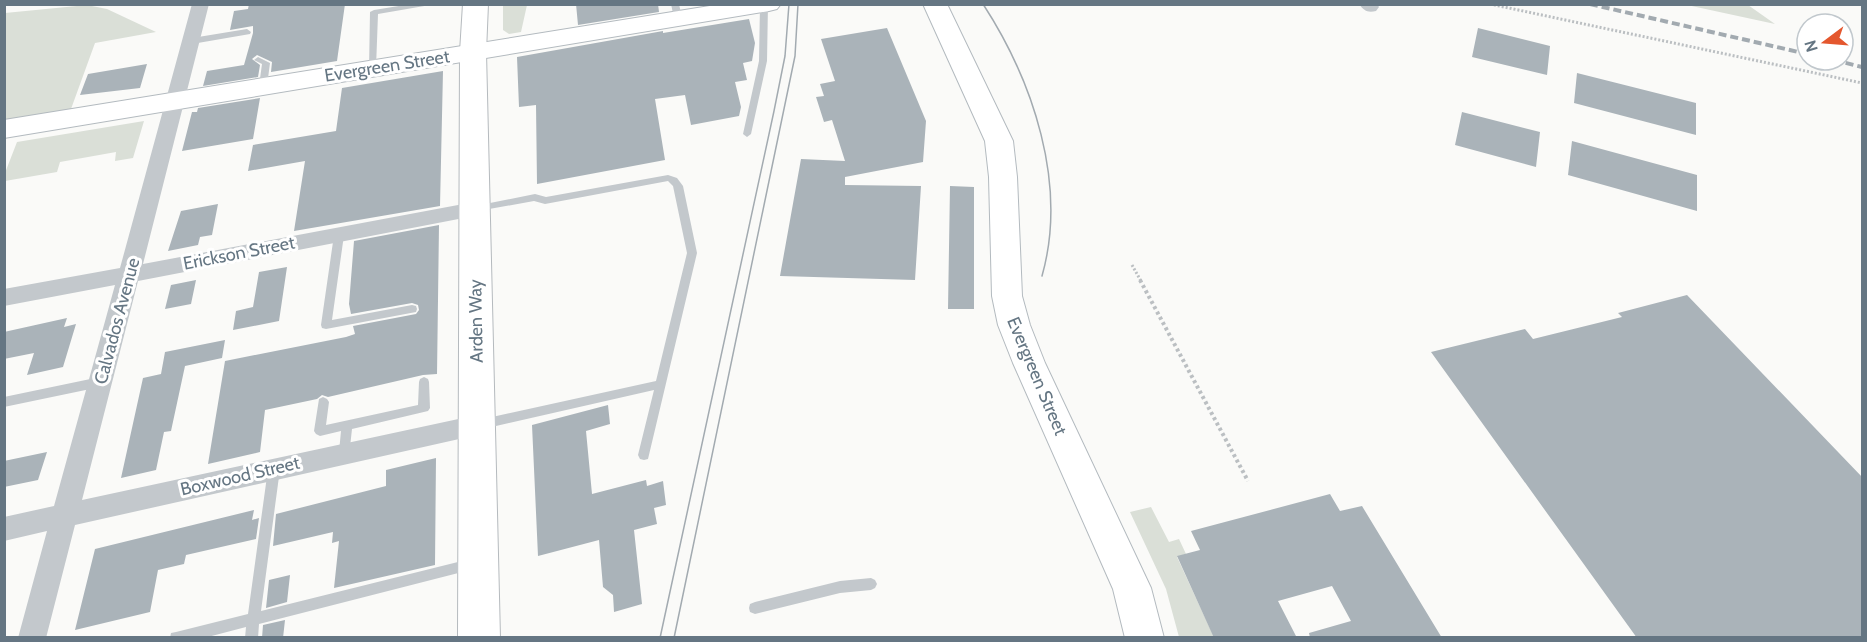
<svg xmlns="http://www.w3.org/2000/svg" width="1867" height="642" viewBox="0 0 1867 642" font-family="Cabin,sans-serif">
<style>
.green{fill:#dadfd7}
.building{fill:#aab3b9}
.lines{fill:none;stroke-linecap:round;stroke-linejoin:round}
.secondary-casing{stroke:#b3babf;stroke-width:2}
.primary-casing{stroke:#b5babe;stroke-width:2}
.path-far1{stroke:#bbbfc2;stroke-width:3;stroke-dasharray:2 2;stroke-linecap:butt}
.path{stroke:#bbbfc2;stroke-width:4;stroke-dasharray:3 3;stroke-linecap:butt}
.lane{fill:#c3c8cc;fill-rule:evenodd}
.street{fill:#c3c8cc;fill-rule:evenodd}
.secondary{fill:#fff;fill-rule:evenodd}
.primary{fill:#fff;fill-rule:evenodd}
.tram{stroke:#a2aab0;stroke-width:1.5}
.rail{stroke:#a2aab0;stroke-width:4;stroke-dasharray:8 4;stroke-linecap:butt}
.labels{text-anchor:middle;stroke-width:6;stroke-linejoin:round;paint-order:stroke}
.street-label{font-size:18px;fill:#657683;stroke:#fff}
</style>
<rect width="100%" height="100%" fill="#fafaf8"/>
<path class="green" d="M87,5L107,9L156,32L95,43L71,109L5,120V13Z
M503,5H527L521,32L509,34L503,30Z
M1687,5H1748L1775,24Z
M144,121L133,158L115,161L116,152L60,162L57,172L5,181V173L17,142Z
M1151,507L1169,542L1179,539L1186,554L1177,557L1214,637H1179L1166,589L1130,512Z"/>
<path class="building" d="M249,4H345L337,61L271,72L272,62L257,55L252,59L260,65L258,77L203,86L207,71L244,65L253,33V26L230,30L234,11L248,9Z
M576,4H658L659,12L578,25Z
M749,19L755,43L752,61L743,63L747,80L735,82L741,107L739,116L691,125L685,95L655,99L665,160L537,184L536,105L519,107L517,57L663,31V33Z
M887,28L926,121L923,162L845,177V185L921,186L915,280L780,276L801,159L845,161L832,120L824,122L816,97L824,96L820,84L835,81L821,39Z
M1478,28L1550,46L1547,75L1472,57Z
M147,64L140,88L80,95L88,74Z
M443,71L440,206L294,231L305,161L248,171L253,145L336,131L342,88Z
M1577,73L1696,103V135L1574,103Z
M260,98L253,139L182,151L192,112H197L198,108Z
M1462,112L1540,132L1536,167L1455,145Z
M1572,141L1697,175V211L1568,175Z
M950,186L974,187V309H948Z
M218,204L212,235L200,237L198,245L168,251L181,211Z
M439,225L437,374L423,375L328,397L322,395L317,399L265,410L260,452L208,464L225,361L346,337L355,334L353,326L416,314L419,310L418,305L412,303L351,314L349,304L354,241Z
M287,267L279,321L233,330L236,311L253,307L259,272Z
M196,280L191,304L165,309L171,285Z
M1687,295L1863,478V638H1637L1431,352L1525,329L1533,339L1622,317L1618,313Z
M67,318L64,327L76,324L63,367L27,375L34,353L4,359V332Z
M225,340L222,358L185,366L171,431L164,432L156,470L121,478L143,378L161,374L165,352Z
M608,405L610,424L586,431L592,494L646,480L647,486L663,481L666,505L654,508L657,524L634,530L642,604L614,612L613,595L603,587L599,540L538,556L532,425Z
M47,452L38,480L4,487V461Z
M436,458L435,565L334,588L339,541L332,543L333,532L273,546L276,514L386,486V470Z
M1330,494L1340,511L1362,506L1442,638H1310L1309,633L1351,621L1332,586L1278,601L1297,638H1214L1177,556L1200,550L1191,531Z
M254,510L252,520L259,518L256,539L186,555L184,564L158,570L150,612L75,630L95,549Z
M290,575L287,602L266,608L269,580Z
M285,620L283,638H262L263,625Z"/>
<g class="lines">
<defs>
<path id="secondary" d="M722,4H781L777,9L769,11L4,138V120Z
M923,4H947L1013,141L1017,177L1022,296L1030,325L1045,363L1151,588L1164,638H1125L1113,589L1013,363L998,325L992,296L989,177L985,141Z"/>
<path id="primary" d="M463,4H488L486,52L500,638H458L460,52Z"/>
</defs>
<use href="#secondary" class="secondary-casing"/>
<use href="#primary" class="primary-casing"/>
<path class="path-far1" d="M1490,4L1862,83
M1132,265L1141,281"/>
<path class="path" d="M1140,280L1248,481"/>
<path class="lane" d="M411,4H436L378,14L376,68L372,71L369,70L370,12L374,10Z
M671,4H679L682,18L681,20H678L674,18Z
M768,4L767,61L751,134L747,137L743,134L759,61L760,5Z
M247,29L251,32L250,34L192,44L188,41L192,38Z
M258,57L270,63L267,86L263,89L259,86L262,64L254,60Z
M668,175L677,178L683,186L697,253L648,459L644,460L640,459L638,455L654,390L483,429L479,427L477,424L479,421L483,419L656,381L687,253L673,186L668,181L545,204L534,201L478,211L475,210L473,208L475,206L535,194L546,197Z
M339,231L344,235L332,320L412,305L416,306L417,309L416,312L326,329L322,328L321,325L334,235Z
M100,377L104,379L105,382L104,385L100,387L4,407V397Z
M424,377L428,379L429,382L430,408L428,411L352,429L349,456L345,457L341,456L339,452L341,431L320,436L316,434L314,431L319,399L323,397L327,399L329,402L326,425L418,405L419,382L420,379Z
M274,464L278,465L280,469L261,611L470,559L474,561L476,565L474,569L259,624L258,638H245L246,627L204,638H170L171,633L176,632L248,614L268,469L270,465Z
M871,578L875,580L877,584L875,588L871,590L840,593L755,614L750,612L749,608L750,604L755,602L840,581Z"/>
<path class="street" d="M192,4H209L143,264L474,202L481,204L484,209L481,214L474,216L138,281L82,500L477,415L486,418L489,425L486,432L477,435L75,525L46,638H18L47,531L4,541V517L54,506L115,285L4,306V289L120,268Z
M1359,4H1377L1379,7L1376,11C1368,13 1364,11 1359,4Z"/>
<use href="#secondary" class="secondary"/>
<use href="#primary" class="primary"/>
<path class="tram" d="M983,4C1033,81 1068,184 1042,276
M660,638L774,111L785,56L789,4
M674,638L795,56L798,4"/>
<path class="rail" d="M1590,4L1807,54
M1834,60L1862,67"/>
</g>
<g class="labels">
<g class="street-label">
<text transform="translate(387 66) rotate(-9)" y="6">Evergreen Street</text>
<text transform="translate(239 253) rotate(-11)" y="6">Erickson Street</text>
<text transform="translate(117 321) rotate(-75)" y="6">Calvados Avenue</text>
<text transform="translate(476 321) rotate(-91)" y="6">Arden Way</text>
<text transform="translate(1037 376) rotate(67)" y="6">Evergreen Street</text>
<text transform="translate(240 476) rotate(-13)" y="6">Boxwood Street</text>
</g>
</g>
<rect width="1867" height="642" fill="none" stroke="#657683" stroke-width="12"/>
<g transform="translate(1825 42) rotate(254)"><circle r="28" fill="#ffffff" stroke="#c1c8cd" stroke-width="1.5"/>
<path d="M0-4.5L10 22L0 15L-10 22Z" fill="#e4572e"/>
<text y="-9" font-size="16" font-weight="bold" text-anchor="middle" fill="#657683">N</text>
</g>
</svg>
